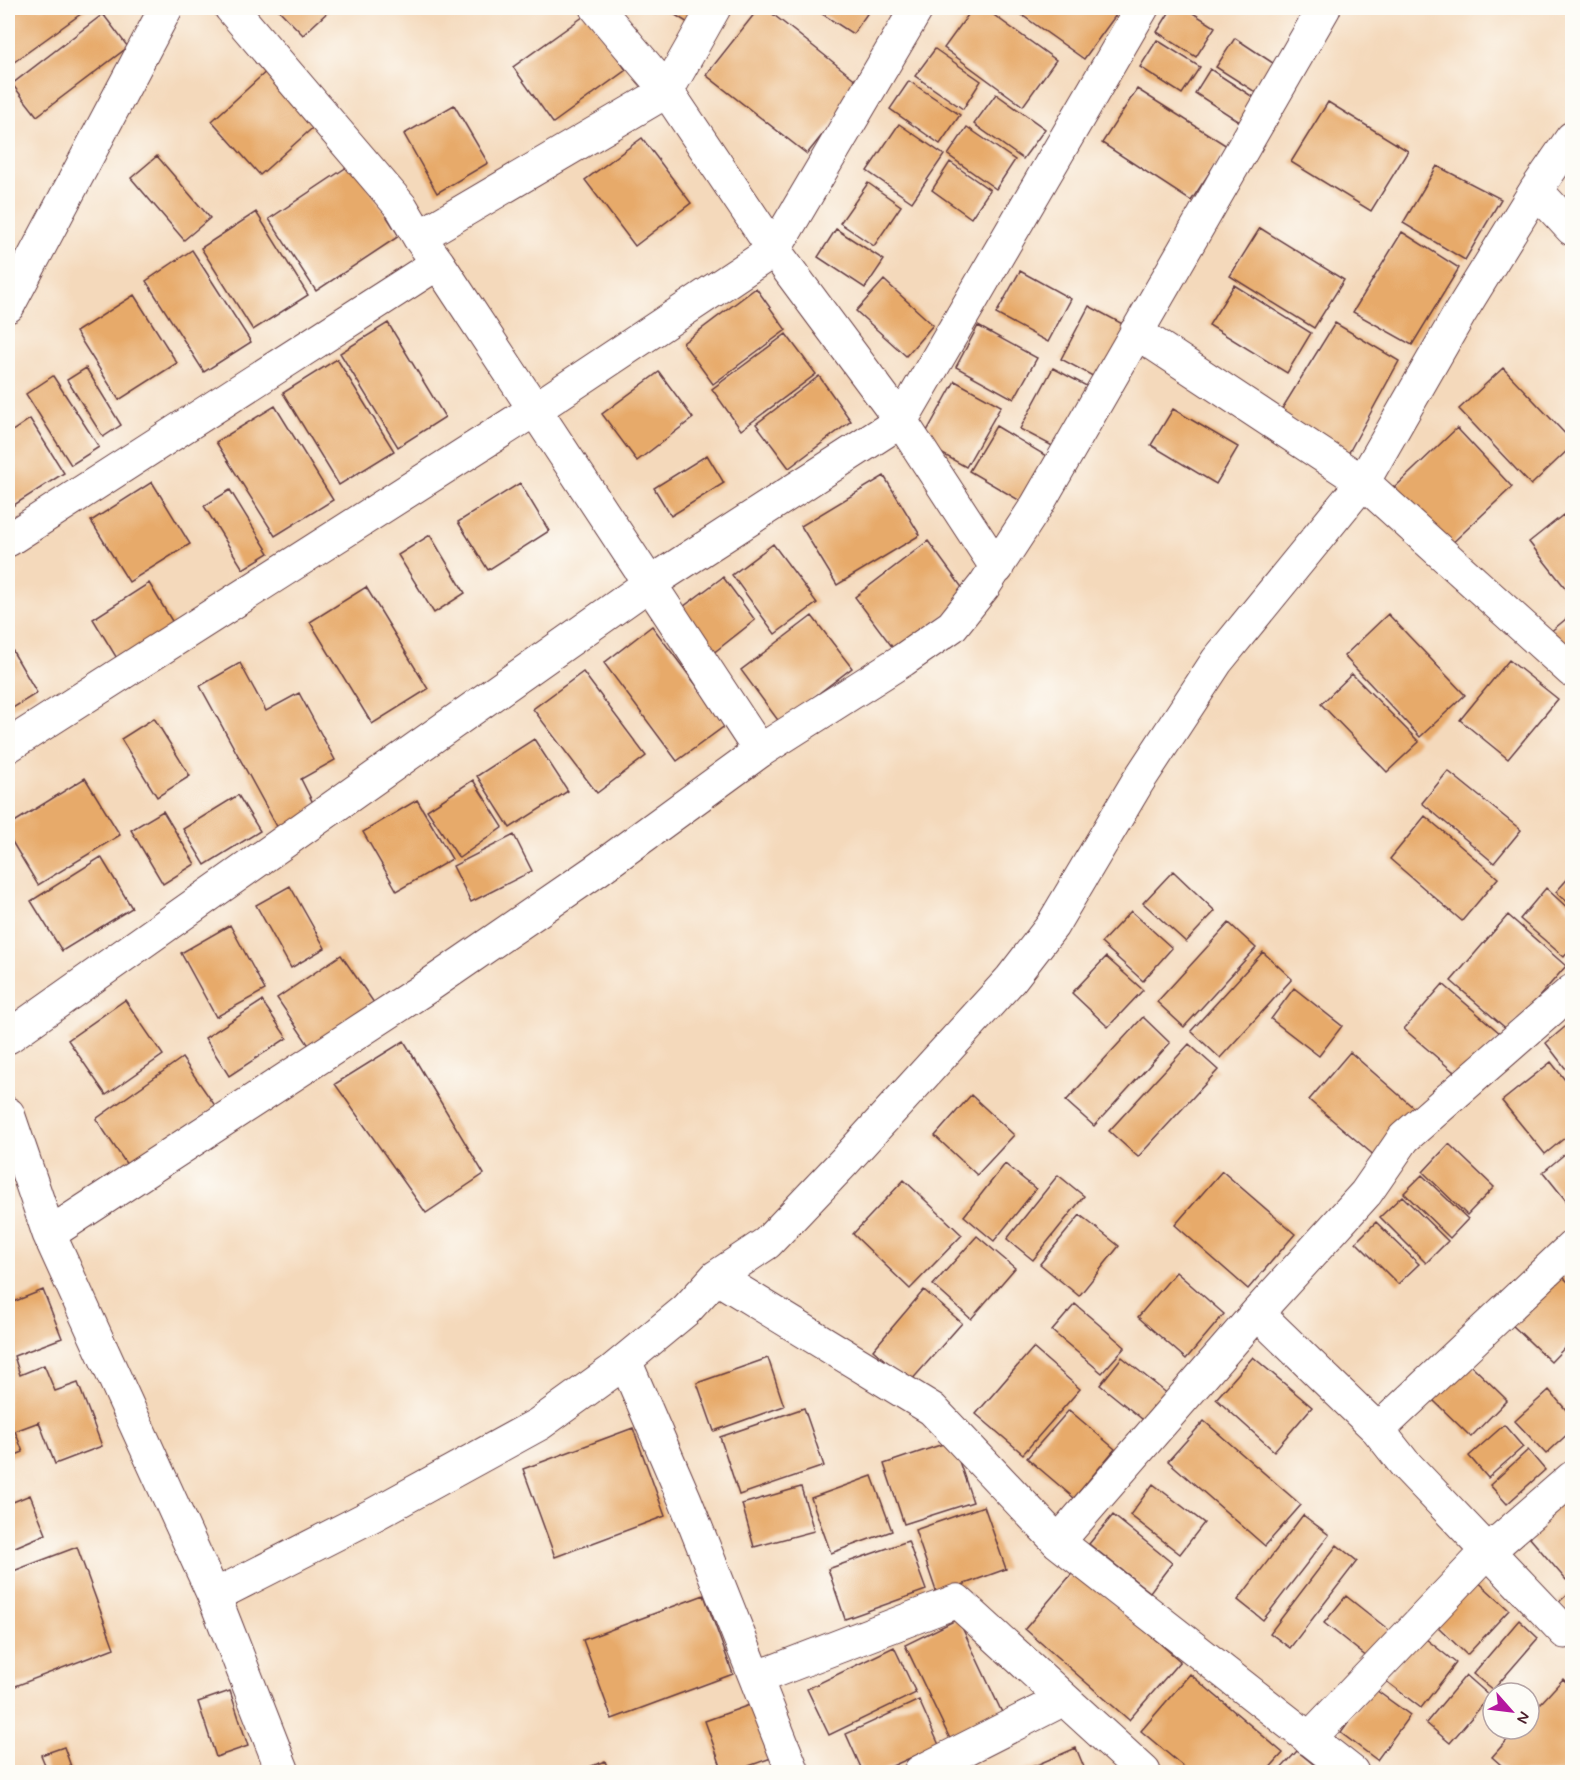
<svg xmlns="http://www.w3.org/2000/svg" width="1580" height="1780" viewBox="0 0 1580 1780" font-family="Mynerve,sans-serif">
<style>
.building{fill:#e7aa6b}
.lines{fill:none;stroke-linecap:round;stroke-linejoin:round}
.minor-casing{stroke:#643b41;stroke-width:35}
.minor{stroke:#fff;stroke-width:33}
</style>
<rect width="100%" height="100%" fill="#fdfcf7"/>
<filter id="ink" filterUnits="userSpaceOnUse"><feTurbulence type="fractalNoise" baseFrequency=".0167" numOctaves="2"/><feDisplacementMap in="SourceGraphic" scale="12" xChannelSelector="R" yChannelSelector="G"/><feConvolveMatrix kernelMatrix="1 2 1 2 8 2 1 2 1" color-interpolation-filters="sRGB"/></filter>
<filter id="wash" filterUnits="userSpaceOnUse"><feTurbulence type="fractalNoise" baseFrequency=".008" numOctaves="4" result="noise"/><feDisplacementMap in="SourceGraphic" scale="24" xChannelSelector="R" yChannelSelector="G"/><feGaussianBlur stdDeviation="1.35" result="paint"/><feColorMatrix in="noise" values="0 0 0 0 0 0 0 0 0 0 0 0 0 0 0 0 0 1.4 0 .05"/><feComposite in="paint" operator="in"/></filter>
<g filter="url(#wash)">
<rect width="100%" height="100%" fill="#f4d9bb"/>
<g id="blocks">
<path class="building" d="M8,8H89L10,65L8,61Z
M277,8H332L303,35Z
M664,8H698L688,23Z
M759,8H765L862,85L807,154L706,75Z
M813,8H871L853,34Z
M973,8H984L1056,60L1023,106L944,48Z
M1012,8H1121L1084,59Z
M1172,8H1185L1215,27L1196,57L1157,32Z
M103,14L128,47L37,116L12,84Z
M587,14L626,70L553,123L513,67Z
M1235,38L1282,69L1263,97L1216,67Z
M1157,40L1200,67L1182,94L1140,67Z
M935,49L981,81L963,109L915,76Z
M269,69L318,123L260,175L212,121Z
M1210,69L1262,103L1246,126L1195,93Z
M909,81L960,115L940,144L890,109Z
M1137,89L1227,146L1191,201L1102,143Z
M996,94L1045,129L1023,159L974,124Z
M1328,102L1408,151L1371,211L1291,162Z
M454,105L488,163L437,193L404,134Z
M899,124L944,155L912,202L867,171Z
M967,127L1015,160L996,189L948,155Z
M642,138L691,203L635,246L585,180Z
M157,156L210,218L184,240L131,178Z
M950,162L990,190L971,218L932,190Z
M353,163L399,236L316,291L269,219Z
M1437,166L1501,199L1465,260L1403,223Z
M868,183L901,206L874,246L840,223Z
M256,212L308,295L253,330L201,248Z
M1260,228L1344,280L1314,328L1230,276Z
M836,229L884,260L865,288L818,257Z
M1402,232L1459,268L1412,345L1353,312Z
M192,250L251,342L204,372L146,281Z
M1020,271L1071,299L1048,342L996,314Z
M884,280L933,325L906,356L856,311Z
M1234,285L1311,333L1287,373L1209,325Z
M756,288L786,330L713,384L683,343Z
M134,295L177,363L119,400L76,332Z
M1089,306L1130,328L1102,381L1061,359Z
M388,323L445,417L398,447L340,353Z
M1335,323L1399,361L1347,456L1280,412Z
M978,326L1037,358L1014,399L956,367Z
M786,334L816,374L741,430L712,389Z
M337,359L394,451L339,485L283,393Z
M86,368L121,425L103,437L67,380Z
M1053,368L1094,390L1062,451L1020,429Z
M1503,368L1572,441V446L1531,485L1459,409Z
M659,372L693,418L637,461L602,414Z
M53,376L99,447L71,465L26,394Z
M819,376L851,421L789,468L756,424Z
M955,381L1001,406L966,467L921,442Z
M275,406L333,500L275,536L216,442Z
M1173,409L1238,447L1216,484L1151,445Z
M30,419L64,473L8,509V434Z
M996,426L1048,457L1022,502L969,471Z
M1457,428L1512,487L1447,548L1392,490Z
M707,455L724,483L671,516L654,488Z
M884,476L920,535L837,585L801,526Z
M152,482L190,544L129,582L91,521Z
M520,483L549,531L488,570L458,522Z
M230,490L269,553L243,569L204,506Z
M1563,515L1572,527V586L1567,590L1529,542Z
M430,535L465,593L434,613L398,555Z
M928,541L969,597L896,652L855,597Z
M773,544L817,603L775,634L732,575Z
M723,577L755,620L712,654L679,610Z
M149,583L178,631L121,665L93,619Z
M366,587L428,689L372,724L310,622Z
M1388,614L1465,695L1420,737L1344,656Z
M1572,614V663L1549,633Z
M812,616L852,668L780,723L741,670Z
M652,626L726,725L677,761L604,663Z
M8,643L37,693L8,711Z
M1509,660L1558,699L1508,759L1460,720Z
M240,663L266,711L299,693L335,760L301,779L317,811L280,832L200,686Z
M583,672L646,756L597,793L533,709Z
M1352,674L1419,742L1387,772L1321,704Z
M154,718L190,776L157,797L121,739Z
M534,739L568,791L510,828L477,776Z
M1448,771L1521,830L1494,863L1422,803Z
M85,778L120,835L38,885L8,835V826Z
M473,780L503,827L459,858L427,810Z
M238,795L260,831L205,865L183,829Z
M417,800L452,859L397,891L363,832Z
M163,811L195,864L163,884L131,830Z
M1425,816L1498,878L1462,921L1390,859Z
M514,835L532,871L471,902L453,866Z
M101,857L132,908L62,951L31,901Z
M1173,871L1215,911L1186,942L1143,903Z
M1572,874V906L1556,892Z
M290,886L325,948L291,968L256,905Z
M1546,888L1572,912V947L1564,957L1520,919Z
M1131,911L1172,948L1143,981L1101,943Z
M1508,915L1566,966L1509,1031L1451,981Z
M1229,923L1256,948L1184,1027L1157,1002Z
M230,925L265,990L216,1017L181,953Z
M1263,952L1292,979L1220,1058L1191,1031Z
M341,955L381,1013L316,1056L277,998Z
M1106,957L1143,990L1108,1027L1072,993Z
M1443,984L1501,1034L1462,1079L1404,1029Z
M1294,988L1342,1026L1319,1056L1271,1019Z
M125,1000L163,1055L106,1095L68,1040Z
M262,1001L287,1038L229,1076L205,1038Z
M1143,1017L1170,1043L1094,1126L1066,1101Z
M1572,1021V1077L1546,1043Z
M404,1041L484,1174L426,1213L335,1084Z
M1189,1044L1218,1070L1138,1157L1109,1131Z
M1350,1052L1423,1116L1383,1163L1309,1100Z
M182,1058L216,1107L129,1168L96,1119Z
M1551,1062L1572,1089V1132L1545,1154L1502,1101Z
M971,1095L1014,1135L977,1175L935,1136Z
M1449,1144L1494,1187L1467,1215L1423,1172Z
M1572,1148V1208L1543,1172Z
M1005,1164L1036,1189L994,1241L964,1216Z
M1222,1171L1295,1234L1248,1289L1175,1225Z
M1058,1175L1084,1196L1033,1260L1007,1239Z
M1422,1175L1468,1219L1450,1238L1404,1193Z
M904,1180L962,1235L910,1289L853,1234Z
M1402,1196L1448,1241L1426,1263L1380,1217Z
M1080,1215L1119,1246L1079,1296L1040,1264Z
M1376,1222L1419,1264L1398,1284L1356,1242Z
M977,1236L1015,1268L971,1319L933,1285Z
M1176,1272L1224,1314L1186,1359L1138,1317Z
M1559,1273L1572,1286V1340L1551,1362L1510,1323Z
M43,1290L62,1338L14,1356L20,1375L44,1365L55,1391L78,1383L102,1446L55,1464L39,1422L15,1431L23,1452L8,1458V1304Z
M924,1290L962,1323L910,1382L873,1350Z
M1075,1304L1125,1347L1102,1373L1052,1331Z
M1033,1348L1080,1389L1023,1454L976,1414Z
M1122,1357L1169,1395L1147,1423L1100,1385Z
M1253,1357L1312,1407L1274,1451L1216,1399Z
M768,1358L784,1406L714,1431L697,1383Z
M1469,1363L1507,1400L1471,1437L1433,1400Z
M1549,1390L1572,1417V1430L1546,1454L1515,1421Z
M804,1408L824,1466L739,1495L720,1437Z
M1069,1410L1115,1449L1074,1498L1027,1458Z
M1204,1421L1301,1505L1265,1546L1168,1461Z
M1504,1425L1523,1447L1488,1478L1469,1456Z
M633,1428L665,1516L555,1557L523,1469Z
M952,1441L973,1502L904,1524L884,1464Z
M1528,1450L1545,1470L1507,1504L1490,1485Z
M872,1476L892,1531L831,1553L811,1498Z
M1153,1484L1204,1523L1180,1554L1130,1515Z
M801,1487L814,1531L754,1547L742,1504Z
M1572,1487V1574L1566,1580L1523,1530Z
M30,1495L46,1534L8,1550V1504Z
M984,1506L1006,1569L937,1594L915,1530Z
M1113,1515L1172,1563L1150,1592L1089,1544Z
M1303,1515L1329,1535L1263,1620L1238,1600Z
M908,1541L926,1590L845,1619L828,1569Z
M1337,1545L1357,1561L1290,1648L1270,1633Z
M77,1547L114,1648L8,1689V1573Z
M1075,1570L1180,1661L1129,1720L1025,1629Z
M1473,1577L1509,1610L1467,1655L1433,1622Z
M1572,1590V1619L1559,1602Z
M704,1595L733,1674L612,1719L583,1640Z
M1346,1596L1399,1638L1377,1665L1324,1623Z
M958,1619L1005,1719L953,1745L905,1645Z
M1519,1620L1538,1638L1493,1690L1473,1674Z
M1421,1635L1456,1663L1421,1708L1386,1681Z
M894,1647L916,1693L829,1735L807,1689Z
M1190,1674L1283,1753L1266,1772H1190L1141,1731Z
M1466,1675L1490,1696L1450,1743L1426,1723Z
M1563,1679L1572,1688V1764L1565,1772H1509L1492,1757L1517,1729H1529V1716Z
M1373,1688L1410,1715L1377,1760L1341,1733Z
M230,1691L248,1746L216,1757L198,1702Z
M919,1700L939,1745L879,1772H863L846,1734Z
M755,1703L774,1757L732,1772H723L705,1721Z
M64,1747L73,1772H48L41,1755Z
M1076,1748L1086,1772H1020Z
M1297,1751L1323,1772H1278Z
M605,1761L609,1772H576Z"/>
</g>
</g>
<g filter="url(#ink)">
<use href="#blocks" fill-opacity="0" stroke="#643b41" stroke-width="1.5"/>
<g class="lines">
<defs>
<path id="minor" d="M231,8L402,208L419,237L438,263L760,751
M597,8L667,91L774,250L901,421L997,568
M1536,190L1572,229
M419,237L667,91L714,8
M8,306L166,8
M1136,332L1363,482L1572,671
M8,540L438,263
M8,746L534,410L774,250L917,8
M8,1037L649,584L901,421L1142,8
M8,1114L49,1234L214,1596L283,1772
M49,1234L427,987L597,870L760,751L903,660L952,626L984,586L1037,505L1324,8
M716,1277L932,1409L1058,1542L1352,1772
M1257,1313L1378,1430L1404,1463L1565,1632L1572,1631
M625,1361L685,1500L793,1772
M1378,1430L1572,1247
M1058,1542L1257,1313L1366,1193L1404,1138L1572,991
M214,1596L373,1515L539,1424L611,1372L686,1310L716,1277L767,1243L844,1162L1011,979L1052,926L1137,783L1217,661L1363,482L1460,313L1536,190L1572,138
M756,1678L957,1601L1144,1772
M1309,1739L1487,1552L1572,1478
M920,1772L1064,1699"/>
</defs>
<use href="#minor" class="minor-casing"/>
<use href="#minor" class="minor"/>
</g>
</g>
<rect width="1580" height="1780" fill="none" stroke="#fdfcf7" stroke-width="30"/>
<g transform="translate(1511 1711) rotate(118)"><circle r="28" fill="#fdfcf7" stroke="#b5a4a5" stroke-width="1.5"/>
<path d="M0-4.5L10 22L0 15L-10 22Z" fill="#b5179e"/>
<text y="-9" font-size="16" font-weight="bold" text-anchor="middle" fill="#4a1f2b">N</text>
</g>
</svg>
